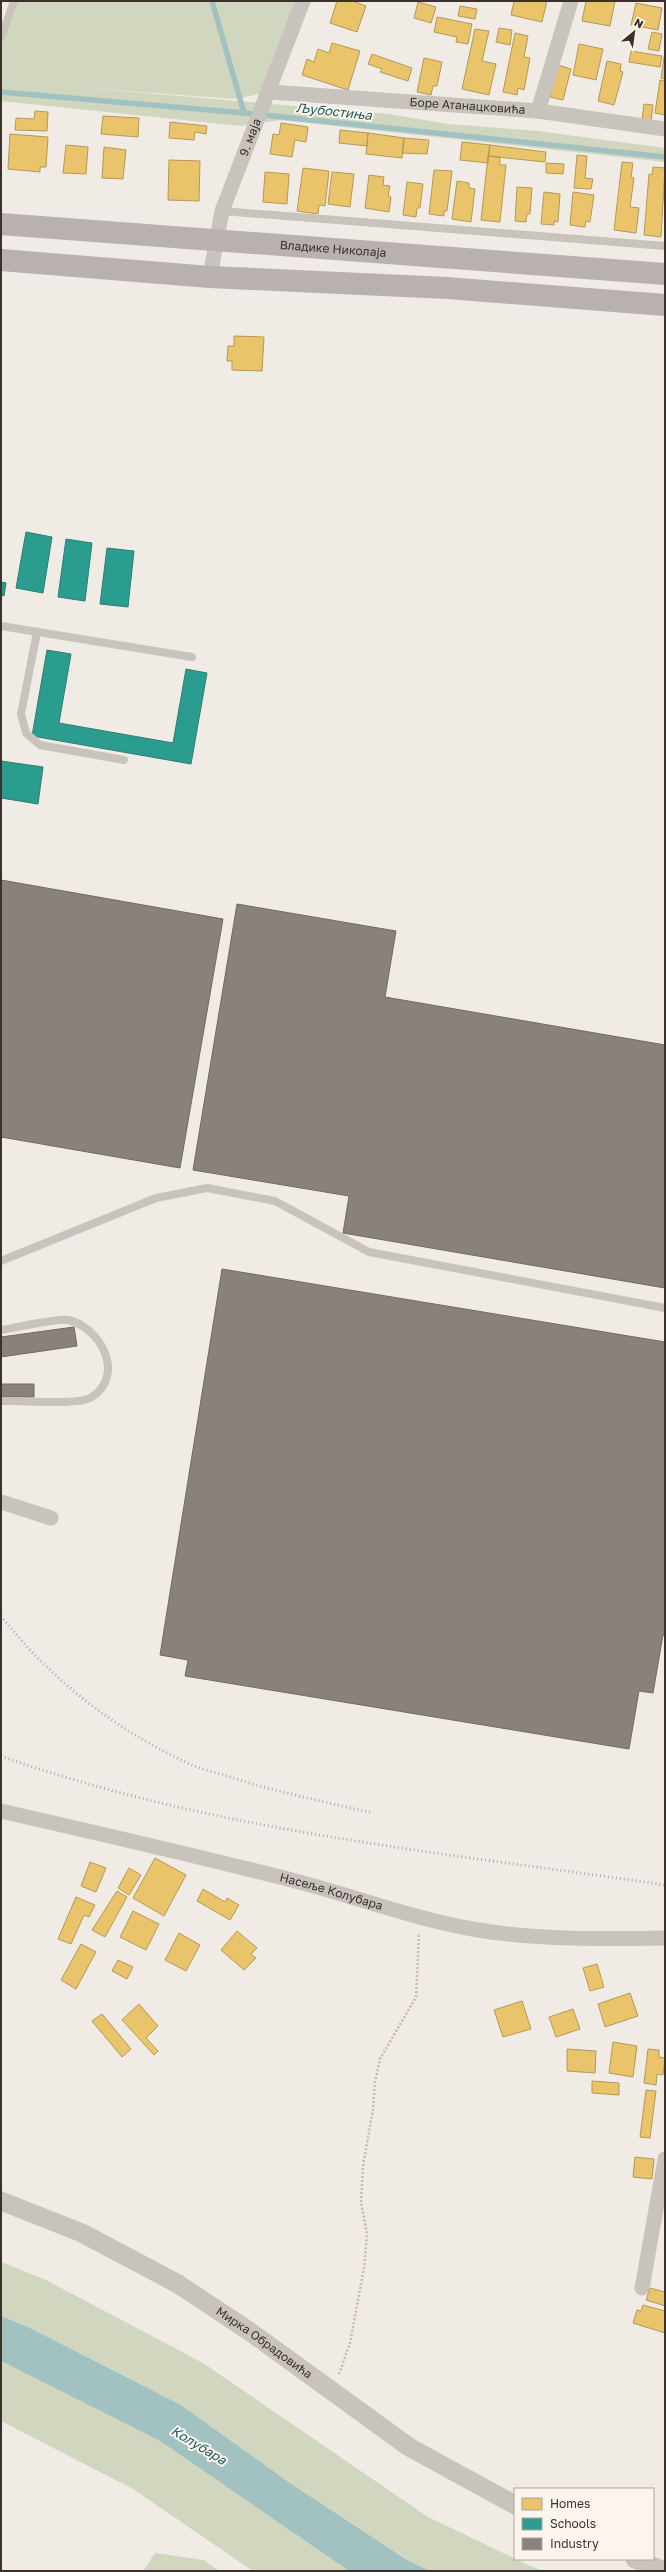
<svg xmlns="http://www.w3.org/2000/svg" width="666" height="2572" viewBox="0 0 666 2572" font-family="'Golos Text',sans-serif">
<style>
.green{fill:#d1d6bf}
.water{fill:#a1c2c1}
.homes{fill:#e9c46a;stroke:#b59857}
.schools{fill:#2a9d8f;stroke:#2f7c71}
.industry{fill:#8a817c;stroke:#726964}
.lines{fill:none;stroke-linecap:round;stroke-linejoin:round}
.stream{stroke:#a1c2c1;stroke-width:5.5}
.path{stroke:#c2bbb6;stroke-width:2.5;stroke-dasharray:2 2;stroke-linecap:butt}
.service{stroke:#c9c3be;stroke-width:8}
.minor{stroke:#c9c3be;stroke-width:15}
.tertiary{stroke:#c9c3be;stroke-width:19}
.primary{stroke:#b8b1ad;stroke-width:22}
.rail{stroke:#b1aca8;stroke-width:3;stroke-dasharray:1 3;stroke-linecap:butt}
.labels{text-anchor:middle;stroke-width:4;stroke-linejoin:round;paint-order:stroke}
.street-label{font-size:12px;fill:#3b302b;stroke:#fbf5ee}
.water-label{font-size:13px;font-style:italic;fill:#1f5a5e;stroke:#fbf5ee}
</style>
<rect width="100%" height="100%" fill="#f0ebe5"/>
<path class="green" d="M14,1H303L270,92L234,99L74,87L389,114L448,124L538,131L665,148V162L280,120L241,126L1,101V38Z
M1,2262L46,2280L203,2363L428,2517L541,2571H430L407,2560L290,2483L181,2405L28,2327L1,2316Z
M1,2361L160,2441L349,2571H253L133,2489L1,2421Z
M155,2553L204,2560L219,2571H143Z"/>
<path class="water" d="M1,2316L28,2327L181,2405L290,2483L407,2560L430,2571H349L160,2441L1,2361Z"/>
<path class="homes" d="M337,1H352L366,6L357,32L330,23Z
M514,1H547L542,22L511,15Z
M586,1H615L610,26L582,21Z
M418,2L436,7L431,23L414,18Z
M636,3L662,8L658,30L631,25Z
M460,6L477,9L475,19L458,16Z
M437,17L472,24L468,44L456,42L457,37L434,32Z
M499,28L512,30L510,45L496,42Z
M475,29L489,31L482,61L496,64L489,95L462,89Z
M652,32L662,34L659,51L648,49Z
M515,33L528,36L524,57L530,58L524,90L518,88L517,95L503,92Z
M332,43L360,51L348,90L302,75L307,59L314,62L318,49L329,53Z
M579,44L603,49L596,80L573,75Z
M631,51L662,56L660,67L629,62Z
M372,54L412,68L408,81L380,72L382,69L368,64Z
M664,57L665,58V79L661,78Z
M424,58L442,62L437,86H433L431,95L417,92Z
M607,61L621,64L620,71L623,72L614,105L598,101Z
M558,65L571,69L563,100L550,97Z
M660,80L665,81V115L655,113Z
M644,104L653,105L651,121L642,120Z
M35,111L48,112L47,131L15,130L16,118L34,119Z
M103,116L139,118L138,137L101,134Z
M170,122L207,126L206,134L195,132L194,140L169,138Z
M281,123L308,127L306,142L295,140L292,157L270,154L273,134L279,135Z
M340,130L368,133L367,146L339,143Z
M368,133L404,138L402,158L366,154Z
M10,134L48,137L46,167H40V172L8,169Z
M404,138L429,140L427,154L402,153Z
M462,142L490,145L488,163L460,160Z
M66,145L88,147L86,174L63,173Z
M490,145L546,152L545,162L488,156Z
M104,147L126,150L123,179L102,178Z
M577,155L587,156L585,178L593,179L591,189L574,188Z
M488,156L500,157V165H506L500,222L481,220Z
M169,160L200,161L199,201L168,200Z
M622,162L633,163L631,177L634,178L630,207L639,208L636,233L614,230Z
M546,163L564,164L563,174L546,173Z
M653,167L665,168L661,237L644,235L649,174L652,175Z
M303,168L329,171L325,206L319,205L318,214L297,211Z
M434,170L452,171L447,211H444V216L429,214Z
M265,172L289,174L287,204L263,202Z
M332,172L354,174L350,207L328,204Z
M369,175L384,177L383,185L390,186L388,196L391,197L389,212L365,208Z
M457,181L469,183V188L475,189L471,222L452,219Z
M407,182L423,184L420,208H417L416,217L403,215Z
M517,187L532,188L530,214H527L526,222L515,221Z
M544,192L560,194L558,222L554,221V225L541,224Z
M573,192L594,195L590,222L586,221L585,227L570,225Z
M234,336L264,337L262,371L232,370V361H227L228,346H234Z
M155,1858L186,1875L164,1916L133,1898Z
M90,1862L106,1868L96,1892L81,1886Z
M129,1868L141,1875L129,1895L118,1888Z
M203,1889L225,1902L227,1898L239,1905L230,1920L197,1901Z
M117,1891L127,1897L105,1937L92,1930Z
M76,1897L95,1905L89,1917L84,1915L71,1944L58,1939Z
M133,1911L159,1924L146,1950L120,1937Z
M237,1931L257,1948L251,1954L256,1958L244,1970L221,1950Z
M179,1933L200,1945L186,1971L165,1960Z
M81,1944L96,1952L76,1989L61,1980Z
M118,1960L133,1967L127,1979L112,1971Z
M597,1964L604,1987L590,1991L583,1968Z
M630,1993L638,2016L605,2027L598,2004Z
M522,2001L531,2029L503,2037L494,2010Z
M139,2004L158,2026L146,2038L158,2051L154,2055L122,2020Z
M573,2009L580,2029L556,2037L549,2017Z
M102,2014L131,2049L122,2057L92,2021Z
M613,2042L637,2046L633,2077L609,2073Z
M567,2049L596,2051L595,2073L567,2071Z
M648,2049L659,2050V2057L665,2058L663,2075L657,2074L656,2085L644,2083Z
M592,2081L619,2083V2095L592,2093Z
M646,2090L656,2091L650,2138L640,2137Z
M635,2157L654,2159L652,2179L633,2177Z
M650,2288L665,2292V2306L646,2300Z
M643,2305L665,2311V2333L633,2323L637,2310L641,2311Z"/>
<path class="schools" d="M26,532L52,537L43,593L16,588Z
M66,539L92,543L85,601L58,597Z
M107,548L134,551L128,607L100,604Z
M1,582L6,583L4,596L1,595Z
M47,650L71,654L59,723L173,743L186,669L207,673L191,764L32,736Z
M1,761L43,767L38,804L1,798Z"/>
<path class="industry" d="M1,880L223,919L180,1168L1,1137Z
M237,904L396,931L385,997L665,1045V1288L343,1233L349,1196L193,1170Z
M222,1269L665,1342V1636L663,1635L653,1693L639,1691L629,1749L185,1676L188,1660L160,1655Z
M74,1327L77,1346L1,1357V1337Z
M1,1384H34V1397H1Z"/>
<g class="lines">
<path class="stream" d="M212,1L244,113
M1,92L244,113L665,157"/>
<path class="path" d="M339,2374L350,2343L364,2268L367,2234L361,2202L363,2166L373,2109L375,2082L380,2059L416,1997L419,1933"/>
<path class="service" d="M1,38L14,1
M222,211L665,246
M1,626L192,657
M37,632L21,714L26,733L40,745L124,760
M1,1261L156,1198L207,1188L275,1201L369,1252L665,1308
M1,1330C15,1328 57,1318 68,1320C100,1327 126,1374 92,1397C79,1406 20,1400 1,1401"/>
<g class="minor">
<path id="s1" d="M270,92L538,111L665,129"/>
<path d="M538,111L571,1"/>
<path id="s2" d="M210,277L222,211L303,1"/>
<path d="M1,1502L51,1518"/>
<path id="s3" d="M1,1811C102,1834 203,1857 303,1883C362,1899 418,1920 478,1930C539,1940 603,1939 665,1938"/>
<path d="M642,2288L665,2159"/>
</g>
<g class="tertiary">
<path id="s4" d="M1,2201L82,2233L178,2284L249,2331L409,2447L515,2505"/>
<path d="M635,2559L664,2571"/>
</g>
<g class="primary">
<path id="s5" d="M1,224L665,274"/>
<path d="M1,260L210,277L447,288L665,305"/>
</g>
<path class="rail" d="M1,1616C51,1680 118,1732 192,1765C204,1770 218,1773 230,1777C277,1792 325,1802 373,1813
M1,1756C215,1832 441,1852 665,1885"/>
</g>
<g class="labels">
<g class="street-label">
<text dy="4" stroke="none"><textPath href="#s1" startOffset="198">Боре Атанацковића</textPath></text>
<text dy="4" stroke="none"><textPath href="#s2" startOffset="146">9. маја</textPath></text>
<text dy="4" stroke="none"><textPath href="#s5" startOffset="333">Владике Николаја</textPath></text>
<text dy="4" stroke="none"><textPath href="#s3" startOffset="340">Насеље Колубара</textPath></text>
<text dy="4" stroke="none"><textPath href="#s4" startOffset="300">Мирка Обрадовића</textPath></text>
</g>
<g class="water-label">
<text transform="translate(334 111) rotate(6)" y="5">Љубостиња</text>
<text transform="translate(199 2445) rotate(31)" y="5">Колубара</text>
</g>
</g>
<rect width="666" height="2572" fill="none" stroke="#3b302b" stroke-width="4"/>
<rect x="514" y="2488" width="140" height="72" fill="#fbf5ee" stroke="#aea6a0"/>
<rect x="522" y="2498" width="20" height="12" fill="#e9c46a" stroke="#aea6a0"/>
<text x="550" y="2508" font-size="12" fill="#3b302b">Homes</text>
<rect x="522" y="2518" width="20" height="12" fill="#2a9d8f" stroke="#aea6a0"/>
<text x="550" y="2528" font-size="12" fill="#3b302b">Schools</text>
<rect x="522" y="2538" width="20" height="12" fill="#8a817c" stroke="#aea6a0"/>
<text x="550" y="2548" font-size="12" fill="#3b302b">Industry</text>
<g transform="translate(634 32) rotate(29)" stroke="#fbf5ee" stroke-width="3" paint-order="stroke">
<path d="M0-3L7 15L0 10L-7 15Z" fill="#3b302b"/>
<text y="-6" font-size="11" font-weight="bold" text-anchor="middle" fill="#3b302b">N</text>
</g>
</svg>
